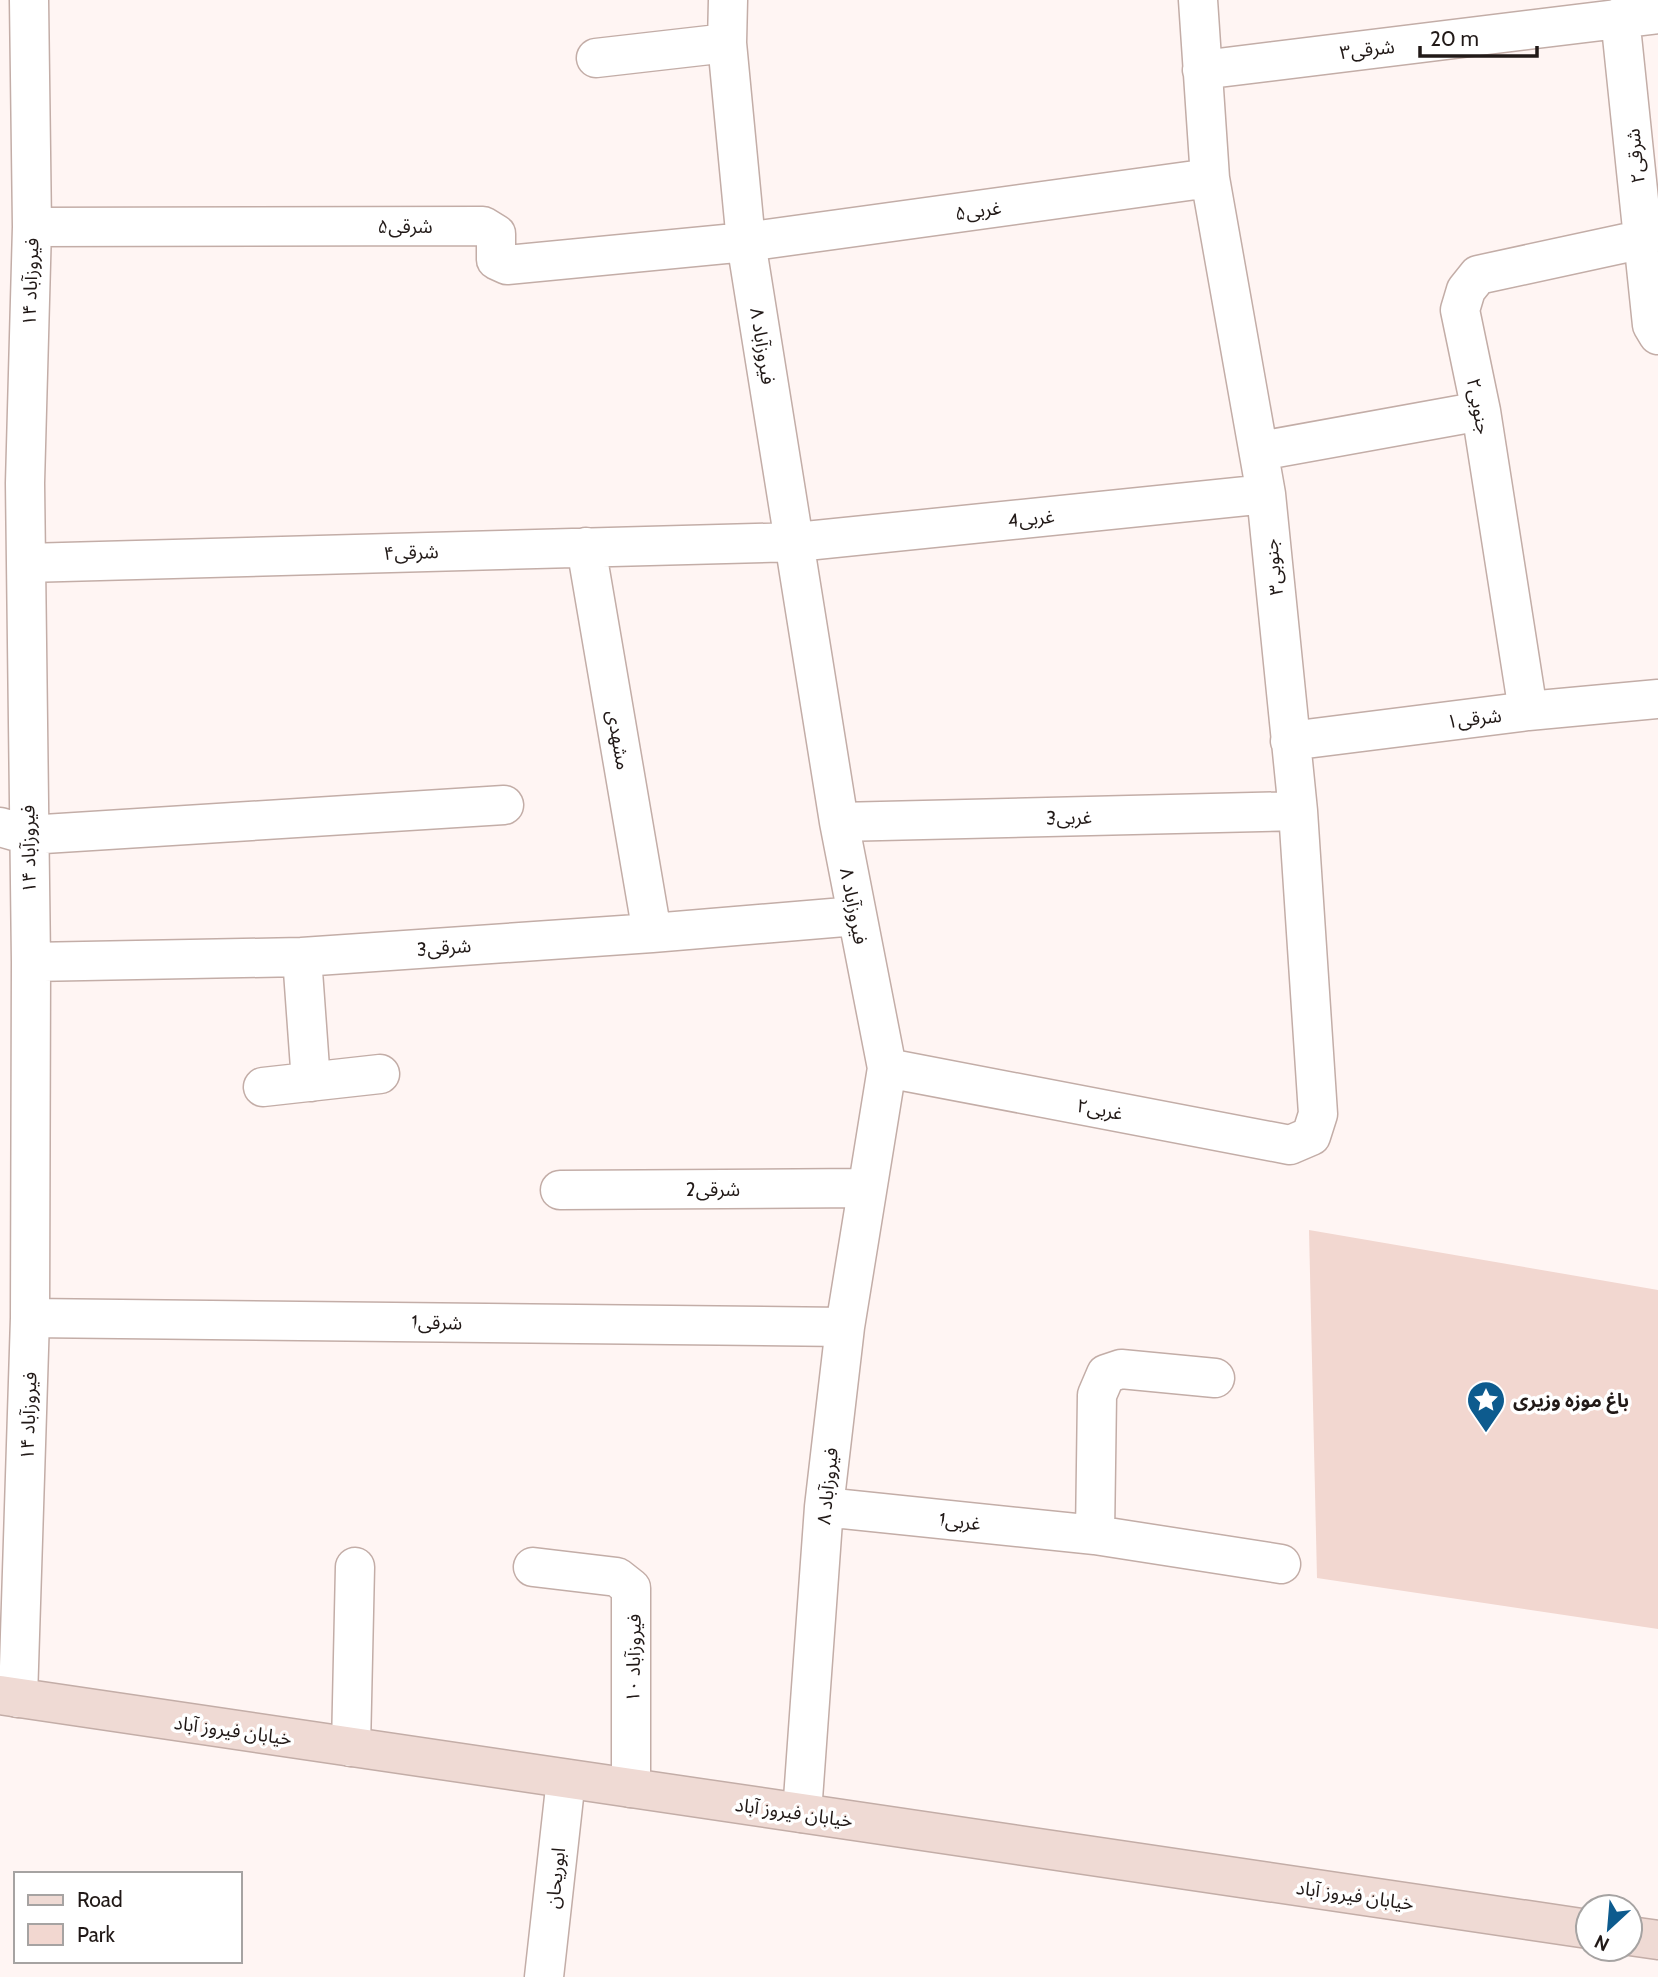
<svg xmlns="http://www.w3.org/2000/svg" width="1658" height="1977" viewBox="0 0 1658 1977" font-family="Cabin,'Noto Sans Arabic',sans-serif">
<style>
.green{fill:#f2d7d0}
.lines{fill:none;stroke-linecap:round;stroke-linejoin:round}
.minor-casing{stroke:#c3ada7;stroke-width:41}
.secondary-casing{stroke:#c3ada7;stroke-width:41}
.minor{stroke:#fff;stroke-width:38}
.secondary{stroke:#efdad4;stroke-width:38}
.labels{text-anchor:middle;stroke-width:7;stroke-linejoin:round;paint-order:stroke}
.street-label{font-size:19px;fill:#211917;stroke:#fff}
.poi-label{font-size:19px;font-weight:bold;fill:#211917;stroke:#fff;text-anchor:start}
</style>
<rect width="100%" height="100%" fill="#fff5f3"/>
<path class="green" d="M1309,1230L1658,1290V1629L1317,1578Z"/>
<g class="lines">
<defs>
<path id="minor" d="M728,0L727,43L746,242L839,822L887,1068L845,1327L824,1507L802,1813
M1620,17L1652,325L1658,335
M596,58L727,43
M1202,70L1658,14
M32,227L483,226L496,234V260L507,265L746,242L1210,178
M1260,451L1481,411
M586,547L652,933
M26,563L796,542L1266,494
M1528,711L1481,411L1460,310L1466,290L1478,275L1644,239
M1290,741L1528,711L1658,699
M839,822L1298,811
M0,827L28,835L504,805
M302,957L311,1082
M31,962L302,957L652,933L856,916
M887,1068L1290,1145L1311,1136L1318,1114L1298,811L1266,494L1210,178L1198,0
M263,1087L380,1074
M560,1190L865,1188
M30,1318L845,1327
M824,1507L1095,1535L1281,1564
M1095,1535L1097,1395L1106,1374L1121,1369L1215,1378
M533,1567L617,1577L631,1588V1788
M18,1698L30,1318L31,962L25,483L32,227L29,0
M351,1747L355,1567
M544,1977L566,1779"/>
<path id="secondary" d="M0,1695L1588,1929
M1630,1936L1658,1940"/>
</defs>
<use href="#minor" class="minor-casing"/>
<use href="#secondary" class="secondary-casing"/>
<use href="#minor" class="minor"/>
<use href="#secondary" class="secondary"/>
</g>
<defs>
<symbol id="sight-pin" viewBox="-11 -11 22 30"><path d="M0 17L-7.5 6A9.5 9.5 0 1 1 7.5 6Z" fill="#0d5b8e" stroke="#fff"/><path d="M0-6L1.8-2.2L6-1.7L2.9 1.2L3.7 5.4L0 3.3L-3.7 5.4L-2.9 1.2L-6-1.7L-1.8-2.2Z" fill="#fff"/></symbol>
</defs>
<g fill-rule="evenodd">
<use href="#sight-pin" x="1464" y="1378" width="44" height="60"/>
</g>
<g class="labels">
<g class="street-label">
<text transform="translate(1367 49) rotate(-7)" y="7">شرقی۳</text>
<text transform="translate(1635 156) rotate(-96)" y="7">شرقی۲</text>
<text transform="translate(978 210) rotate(-8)" y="7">غربی۵</text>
<text x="405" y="233">شرقی۵</text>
<text transform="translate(30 282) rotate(-88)" y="7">فیروزآباد ۱۴</text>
<text transform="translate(763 346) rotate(81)" y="7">فیروزآباد ۸</text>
<text transform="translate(1479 406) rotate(79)" y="7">جنوبی۲</text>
<text transform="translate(1031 518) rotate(-6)" y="7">غربی4</text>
<text transform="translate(411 552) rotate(-2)" y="7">شرقی۴</text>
<text transform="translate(1273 567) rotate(-96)" y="7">جنوبی۳</text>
<text transform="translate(1474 718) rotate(-7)" y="7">شرقی۱</text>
<text transform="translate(619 740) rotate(80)" y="7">مشهدی</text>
<text transform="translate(1069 817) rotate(-1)" y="7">غربی3</text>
<text transform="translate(28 849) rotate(-91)" y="7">فیروزآباد ۱۴</text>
<text transform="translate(854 906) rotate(79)" y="7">فیروزآباد ۸</text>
<text transform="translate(444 947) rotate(-4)" y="7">شرقی3</text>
<text transform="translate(1100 1109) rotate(11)" y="7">غربی۲</text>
<text x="713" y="1196">شرقی2</text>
<text transform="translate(437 1322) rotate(1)" y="7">شرقی1</text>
<text transform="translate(28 1416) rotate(-88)" y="7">فیروزآباد ۱۴</text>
<text transform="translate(827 1486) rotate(-84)" y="7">فیروزآباد ۸</text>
<text transform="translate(960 1521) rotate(6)" y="7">غربی1</text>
<text transform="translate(633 1658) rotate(-89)" y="7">فیروزآباد ۱۰</text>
<text transform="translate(233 1730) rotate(8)" y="7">خیابان فیروز آباد</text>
<text transform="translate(794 1812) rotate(8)" y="7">خیابان فیروز آباد</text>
<text transform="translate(555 1878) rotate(-84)" y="7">ابوریحان</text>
<text transform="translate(1355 1895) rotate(8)" y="7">خیابان فیروز آباد</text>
</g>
<g class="poi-label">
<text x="1513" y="1407">باغ موزه وزیری</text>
</g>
</g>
<rect x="14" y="1872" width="228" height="91" fill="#ffffff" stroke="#a6a3a2" stroke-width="2"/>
<rect x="28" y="1895" width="35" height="10" fill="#efdad4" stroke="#a6a3a2" stroke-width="2"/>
<text x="77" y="1907" font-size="21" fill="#211917">Road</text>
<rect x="28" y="1924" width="35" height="21" fill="#f2d7d0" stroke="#a6a3a2" stroke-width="2"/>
<text x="77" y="1942" font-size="21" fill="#211917">Park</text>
<g transform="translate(1609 1928) rotate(206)"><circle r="33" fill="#ffffff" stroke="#a6a3a2" stroke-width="2"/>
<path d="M0-5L12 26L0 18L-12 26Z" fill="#0d5b8e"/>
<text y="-10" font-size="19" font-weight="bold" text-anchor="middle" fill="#211917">N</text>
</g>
<path d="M1420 46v10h117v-10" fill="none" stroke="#211917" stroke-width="3.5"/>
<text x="1430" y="46" font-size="21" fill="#211917" stroke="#ffffff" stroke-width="5" paint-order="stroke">20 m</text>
</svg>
